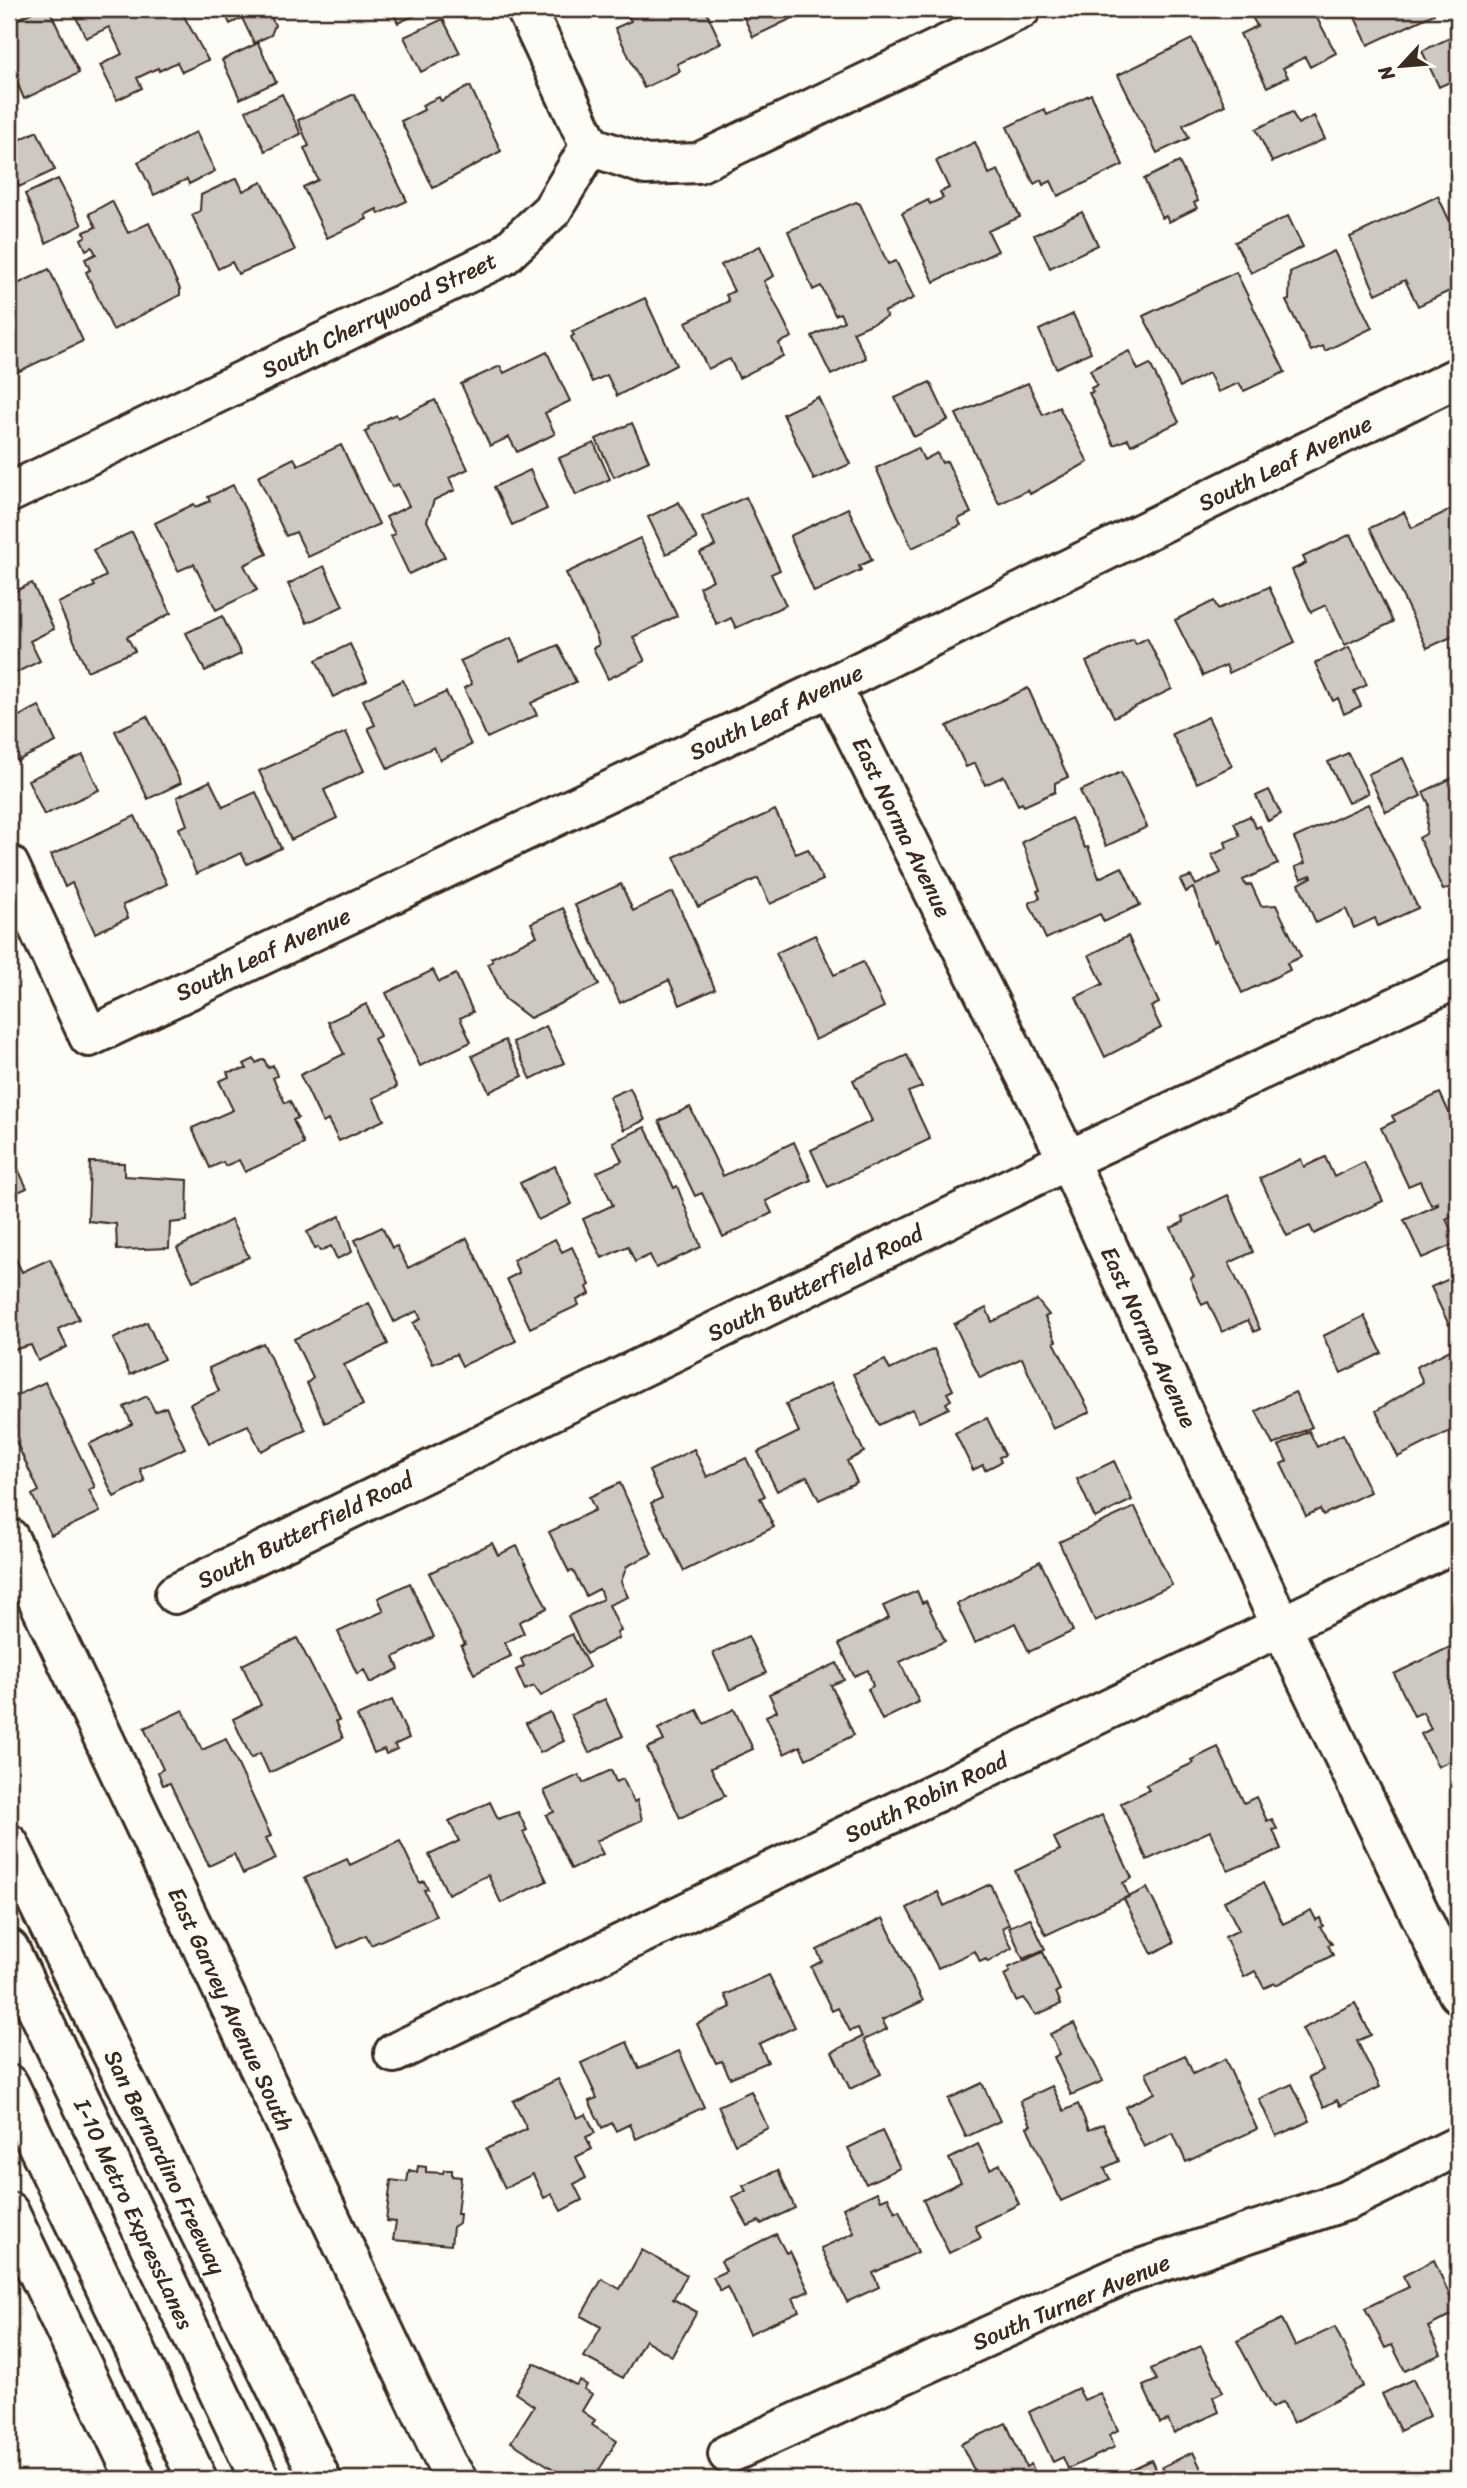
<svg xmlns="http://www.w3.org/2000/svg" width="1467" height="2488" viewBox="0 0 1467 2488" font-family="Sriracha,sans-serif">
<style>
.building{fill:#cdc8c2;stroke:#3b2a1e;stroke-width:2}
.lines{fill:none;stroke-linecap:round;stroke-linejoin:round}
.street-casing{stroke:#3b2a1e;stroke-width:44}
.secondary-casing{stroke:#3b2a1e;stroke-width:44}
.highway-casing{stroke:#3b2a1e;stroke-width:44}
.street{stroke:#fdfcf7;stroke-width:38}
.secondary{stroke:#fdfcf7;stroke-width:38}
.highway{stroke:#fdfcf7;stroke-width:38}
.labels{text-anchor:middle;stroke-width:5;stroke-linejoin:round;paint-order:stroke}
.street-label{font-size:23px;fill:#3b2a1e;stroke:#fdfcf7}
</style>
<rect width="100%" height="100%" fill="#fdfcf7"/>
<filter id="ink" filterUnits="userSpaceOnUse"><feTurbulence type="fractalNoise" baseFrequency=".0143" numOctaves="2"/><feDisplacementMap in="SourceGraphic" scale="14" xChannelSelector="R" yChannelSelector="G"/><feConvolveMatrix kernelMatrix="1 2 1 2 8 2 1 2 1" color-interpolation-filters="sRGB"/></filter>
<g filter="url(#ink)">
<path class="building" d="M39,9H49L79,73L24,99L17,82L9,86V23Z
M72,9H120L122,14L134,9H180L208,60L182,72L177,62L159,71L158,68L137,78L142,88L117,100L100,65L122,54L109,27L86,38Z
M223,9H267L275,25L271,35L254,43L242,18L230,24Z
M391,9H429L398,23Z
M625,9H705L721,43L677,64L680,71L644,88L615,28L631,21Z
M740,9H811L753,37Z
M1263,9H1312L1336,53L1310,67L1305,57L1283,68L1288,77L1267,87L1240,34L1257,26L1251,15Z
M1351,9H1431L1434,14L1368,45Z
M443,19L460,53L421,72L404,37Z
M1458,34V78L1439,87L1422,51Z
M1192,39L1225,105L1183,125L1189,138L1157,153L1118,75Z
M258,43L276,82L240,99L222,60Z
M470,86L501,151L433,188L401,121L424,110L422,105L439,97L441,101Z
M282,94L301,134L265,151L246,111Z
M354,94L407,201L379,214L377,209L365,215L367,219L327,238L303,187L318,180L304,148L309,146L298,120Z
M1091,94L1123,165L1058,196L1051,181L1043,185L1041,180L1034,184L1007,127L1044,109L1047,115Z
M1292,112L1298,124L1314,116L1325,139L1272,162L1256,129Z
M37,131L55,170L19,187L9,164V145Z
M196,132L215,171L189,184L187,179L154,195L138,162Z
M975,142L989,174L998,170L1020,217L988,231L998,251L934,282L902,213L928,200L930,204L943,198L940,192L949,188L936,161Z
M1179,162L1198,201L1194,203L1197,208L1169,222L1166,216L1162,218L1144,179Z
M237,178L243,191L262,182L295,250L238,274L232,262L218,269L192,215L200,211L201,195Z
M58,179L82,225L46,243L25,194Z
M1458,193V210L1452,196Z
M1438,196L1458,239V287L1418,306L1405,280L1376,294L1350,237Z
M112,201L128,233L149,223L180,289V295L113,330L86,272L90,270L85,259L96,254L92,247L86,250L81,239L86,236L84,232L96,227L89,214Z
M856,202L860,204L888,264L896,261L914,298L884,312L887,317L853,332L866,358L831,375L812,336L844,321L840,313L835,315L821,286L813,290L788,231Z
M1082,212L1098,245L1050,268L1034,235Z
M1288,216L1303,247L1251,273L1235,242Z
M760,246L774,276L764,281L792,337L779,343L783,356L739,378L730,359L708,369L686,322L729,301L726,295L734,291L721,265Z
M1334,251L1372,328L1325,351L1323,346L1311,351L1286,301L1289,300L1290,272Z
M49,269L83,341L9,376V288Z
M1236,272L1285,372L1244,391L1239,383L1218,392L1209,373L1180,387L1143,316Z
M645,298L676,365L617,396L607,375L592,382L571,337L574,335L572,332Z
M1073,314L1091,352L1056,368L1039,330Z
M1129,351L1138,370L1150,364L1179,422L1131,445L1128,439L1114,445L1089,393L1093,392L1091,388L1097,385L1090,370Z
M547,352L570,401L545,413L555,434L517,452L509,437L490,446L461,384L500,366L504,373Z
M930,382L948,420L914,437L895,398Z
M1028,383L1043,415L1059,407L1088,462L1030,494L1028,490L999,504L956,414Z
M818,397L850,464L814,480L783,414Z
M435,400L468,469L449,478L455,490L434,500L427,521L445,557L409,574L391,536L395,534L386,517L409,506L398,484L392,487L365,432L369,430L368,427L396,414L398,418Z
M632,423L649,461L614,477L596,439Z
M594,443L610,479L576,495L559,458Z
M341,445L379,524L308,557L296,532L286,536L258,476L294,458L298,465Z
M918,448L924,460L937,453L942,463L947,461L971,513L958,519L961,525L912,548L876,468Z
M530,470L547,509L512,525L494,487Z
M233,485L267,554L244,565L257,590L216,610L194,564L178,571L155,523L194,504L196,507L210,501L208,497Z
M746,497L780,570L771,574L786,605L736,628L731,618L717,625L699,587L713,580L700,553L715,546L702,517Z
M679,502L697,539L666,554L648,517Z
M1458,506V634L1427,648L1370,528L1404,512L1412,528Z
M848,508L872,560L859,566L861,570L814,592L790,536Z
M132,532L171,613L127,637L135,651L87,671L58,603L95,586L93,583L106,576L93,550Z
M1351,534L1393,622L1345,645L1326,605L1311,612L1292,570L1306,563L1303,557Z
M640,538L677,616L633,637L645,661L608,679L593,648L599,645L596,635L566,573Z
M324,566L343,606L307,623L288,584Z
M32,583L54,629L30,641L40,661L9,676V594Z
M1269,587L1295,642L1229,673L1226,665L1203,676L1175,620L1214,601L1218,609Z
M222,616L241,654L205,671L186,633Z
M511,638L521,661L558,645L576,682L531,703L537,715L487,738L464,688L472,684L460,661Z
M1147,638L1172,689L1114,717L1086,662L1133,639L1136,644Z
M350,644L367,681L333,697L316,660Z
M1349,647L1367,685L1354,691L1361,706L1344,714L1338,698L1333,701L1315,663Z
M403,680L415,707L446,692L471,745L440,760L434,747L388,769L368,728L375,725L363,700Z
M1028,688L1068,777L1055,783V792L1024,806L1022,803L1018,805L1004,776L985,785L975,763L966,767L947,726Z
M39,706L56,742L17,761L9,744V721Z
M147,716L181,783L148,799L115,731Z
M1208,717L1232,766L1197,783L1172,734Z
M346,732L364,771L324,790L337,818L291,840L259,771Z
M1348,753L1368,793L1348,803L1328,762Z
M83,755L99,790L44,815L28,780Z
M1403,758L1421,796L1386,812L1368,774Z
M1121,772L1147,827L1106,846L1080,791Z
M1458,775V885L1443,890L1419,838L1426,834L1429,804L1423,792Z
M210,781L223,807L256,792L281,848L247,864L241,853L196,874L179,828L187,825L177,797Z
M1269,790L1281,814L1268,821L1256,796Z
M1368,804L1418,908L1378,926L1375,918L1354,928L1346,909L1316,923L1299,884L1312,877L1311,875L1301,879L1295,867L1305,863L1294,838Z
M775,810L796,854L808,849L823,880L770,904L758,878L698,907L674,857Z
M135,816L167,884L123,905L128,918L95,933L72,883L65,887L51,855Z
M1250,816L1256,828L1260,826L1278,864L1243,880L1246,886L1251,884L1261,906L1276,905L1301,957L1287,963L1290,970L1242,993L1217,940L1214,942L1193,888L1186,892L1180,880L1191,876L1196,885L1221,873L1212,855L1227,848L1225,842L1240,836L1234,823Z
M1071,818L1085,848L1088,847L1099,878L1122,867L1140,905L1104,922L1100,914L1046,939L1029,903L1040,898L1037,891L1040,890L1022,842Z
M621,884L633,911L673,892L715,989L680,1005L669,980L620,1003L575,905Z
M563,908L599,985L530,1018L505,999L488,964L493,961L491,958L537,936L531,923Z
M815,935L834,975L863,962L884,1007L815,1040L776,953Z
M1128,936L1159,1003L1151,1007L1161,1028L1105,1057L1076,997L1103,984L1089,955Z
M433,970L439,982L456,974L473,1012L460,1018L471,1042L420,1066L386,993Z
M366,1004L380,1036L374,1039L397,1087L373,1098L384,1120L339,1141L328,1120L323,1123L300,1075L344,1054L328,1022Z
M546,1026L564,1063L531,1079L513,1042Z
M505,1040L523,1076L489,1092L472,1056Z
M907,1055L922,1087L908,1092L930,1139L828,1187L811,1150L872,1121L853,1080Z
M254,1059L256,1063L264,1059L268,1068L273,1065L277,1076L273,1078L285,1103L290,1101L298,1118L293,1120L304,1144L245,1172L239,1160L225,1166L223,1162L210,1168L192,1128L233,1110L219,1081L229,1077L227,1072L247,1069L244,1064Z
M630,1088L645,1120L624,1130L609,1097Z
M1440,1093L1458,1132V1178L1454,1180L1458,1189V1213L1446,1219L1457,1243L1422,1258L1404,1220L1438,1205V1202L1431,1205L1420,1181L1408,1186L1381,1128L1395,1121L1392,1116Z
M690,1107L723,1176L794,1142L811,1180L766,1201L772,1213L723,1237L702,1193L695,1196L659,1121Z
M645,1127L674,1188L677,1186L701,1247L656,1268L650,1255L635,1262L628,1246L602,1258L583,1219L613,1205L597,1172L622,1161L613,1142Z
M9,1150L27,1188L9,1196Z
M1325,1157L1334,1177L1364,1162L1383,1201L1314,1234L1310,1226L1287,1236L1260,1178L1301,1159L1304,1167Z
M90,1162L124,1163V1176L188,1180L187,1221L170,1223L169,1248L117,1250L116,1224L88,1221Z
M555,1166L572,1204L538,1220L520,1183Z
M1228,1195L1253,1252L1229,1263L1260,1329L1254,1332L1248,1320L1222,1332L1208,1302L1202,1305L1190,1278L1194,1276L1171,1228L1184,1222L1182,1217Z
M340,1216L352,1252L337,1259L331,1246L320,1251L318,1247L315,1249L307,1232Z
M231,1220L249,1257L193,1281L177,1248Z
M382,1227L392,1248L397,1246L408,1268L467,1238L516,1341L462,1366L456,1354L433,1364L413,1323L421,1319L417,1311L394,1322L355,1240Z
M555,1239L562,1252L572,1247L590,1285L587,1287L590,1294L577,1300L579,1305L530,1328L507,1279L519,1273L513,1260Z
M9,1245L22,1272L50,1259L79,1319L58,1329L67,1347L38,1361L31,1345L13,1350L9,1340Z
M1458,1275V1321L1449,1325L1431,1287Z
M1037,1300L1049,1315L1045,1317L1056,1341L1054,1342L1090,1412L1053,1429L1022,1358L980,1378L954,1324L986,1308L992,1322Z
M369,1303L388,1344L344,1365L363,1405L325,1423L307,1383L313,1378L294,1339Z
M1364,1316L1382,1353L1341,1373L1323,1336Z
M147,1322L164,1359L130,1375L113,1339Z
M263,1343L306,1430L261,1451L248,1425L209,1443L190,1404L219,1391L209,1368Z
M934,1349L953,1390L947,1393L951,1400L946,1403L949,1408L919,1422L912,1409L879,1425L853,1374L885,1360L890,1370Z
M1450,1350L1458,1367V1448L1450,1431L1398,1457L1376,1411L1423,1382L1416,1367Z
M45,1382L95,1487L89,1490L100,1512L51,1535L32,1495L39,1491L9,1427V1399Z
M831,1383L864,1452L847,1461L857,1482L819,1500L807,1476L777,1491L758,1452L799,1432L786,1404Z
M1295,1392L1312,1427L1273,1445L1256,1411Z
M147,1396L155,1412L166,1407L185,1448L140,1469L145,1482L114,1497L89,1444L132,1424L124,1407Z
M987,1418L1005,1455L999,1457L1001,1462L985,1470L983,1465L973,1470L955,1433Z
M1309,1431L1317,1447L1343,1434L1370,1492L1323,1515L1320,1509L1306,1516L1281,1464L1287,1461L1279,1446Z
M694,1449L707,1477L746,1458L765,1496L760,1498L774,1527L684,1571L651,1503L662,1498L649,1471Z
M1114,1461L1132,1500L1095,1518L1077,1479Z
M620,1483L652,1554L627,1566L621,1582L628,1597L609,1605L621,1631L617,1633L619,1638L586,1654L568,1616L603,1599L599,1589L586,1596L573,1571L569,1572L549,1532L595,1510L589,1497Z
M1135,1507L1172,1585L1095,1621L1059,1542Z
M492,1543L498,1555L517,1546L547,1608L519,1622L524,1633L505,1643L511,1656L474,1674L461,1646L465,1644L429,1573Z
M1040,1561L1073,1631L1029,1652L1015,1623L975,1643L957,1604Z
M410,1583L434,1637L394,1657L399,1669L370,1683L364,1670L357,1674L338,1632L384,1611L378,1598Z
M917,1591L922,1603L926,1601L945,1641L900,1662L919,1702L882,1720L868,1689L873,1686L868,1670L854,1676L839,1644L889,1618L883,1606Z
M572,1634L589,1667L541,1696L534,1686L525,1690L516,1670L524,1666L521,1659Z
M748,1636L766,1673L730,1690L713,1653Z
M297,1638L339,1720L336,1721L343,1738L269,1773L260,1753L251,1758L233,1719L261,1705L242,1665Z
M1454,1645L1458,1653V1757L1438,1767L1421,1734L1431,1729L1423,1712L1414,1716L1394,1674Z
M837,1663L844,1680L831,1685L854,1735L806,1759L800,1746L784,1754L766,1716L777,1711L769,1694Z
M605,1699L623,1736L589,1753L571,1715Z
M392,1700L409,1738L394,1745L397,1749L386,1754L384,1749L374,1753L357,1716Z
M734,1709L753,1749L711,1768L725,1796L680,1818L647,1748L664,1741L658,1729L697,1710L704,1724Z
M183,1710L202,1750L226,1739L271,1836L266,1838L276,1859L243,1874L234,1854L209,1866L170,1783L163,1785L158,1772L163,1769L144,1728Z
M550,1712L564,1741L540,1753L526,1723Z
M1218,1747L1244,1803L1256,1797L1267,1821L1272,1819L1277,1829L1273,1830L1281,1849L1228,1871L1210,1831L1147,1860L1121,1803L1149,1790L1146,1785L1193,1763L1191,1760Z
M611,1770L616,1782L623,1779L634,1802L637,1800L642,1820L596,1841L603,1854L571,1869L546,1815L554,1812L544,1791L579,1775L583,1783Z
M490,1802L498,1819L518,1812L527,1830L523,1832L547,1881L501,1903L488,1875L448,1894L429,1855L459,1841L449,1821Z
M1102,1815L1132,1878L1123,1883L1129,1896L1046,1935L1015,1871L1060,1850L1054,1838Z
M400,1841L420,1883L424,1881L428,1889L424,1890L436,1916L371,1945L366,1935L338,1948L305,1878L347,1859L350,1865Z
M1263,1883L1283,1924L1311,1910L1316,1920L1320,1918L1323,1926L1320,1927L1332,1944L1328,1945L1333,1955L1276,1985L1275,1983L1264,1988L1255,1971L1244,1977L1225,1937L1239,1930L1224,1901Z
M990,1884L1009,1924L1002,1928L1012,1948L988,1962L986,1959L980,1962L975,1951L938,1968L907,1908L938,1892L944,1906Z
M1147,1888L1174,1942L1152,1954L1124,1899Z
M883,1918L923,2001L882,2020L887,2029L864,2040L881,2074L850,2089L832,2052L862,2037L858,2028L850,2031L838,2008L832,2011L811,1967L822,1961L817,1950Z
M1030,1918L1045,1949L1023,1959L1009,1927Z
M1043,1952L1060,1990L1056,1992L1061,2004L1036,2015L1023,1998L1016,2001L1004,1975L1010,1972L1008,1968Z
M769,1975L795,2027L759,2044L768,2062L730,2078L722,2061L716,2063L697,2024L731,2007L725,1995Z
M1355,2003L1371,2035L1357,2041L1380,2087L1340,2106L1337,2100L1324,2107L1309,2077L1323,2070L1302,2029Z
M1074,2023L1103,2081L1071,2095L1054,2057L1060,2054L1050,2034Z
M627,2042L639,2069L679,2051L704,2107L636,2139L630,2124L616,2131L612,2123L602,2128L589,2101L597,2098L581,2063Z
M1185,2055L1193,2074L1225,2059L1257,2129L1186,2162L1173,2133L1144,2147L1125,2107L1155,2093L1146,2073Z
M558,2079L577,2118L586,2114L595,2133L586,2137L592,2149L576,2157L586,2178L574,2184L582,2200L561,2211L552,2194L544,2198L533,2174L505,2188L486,2149L527,2129L513,2101Z
M982,2083L1000,2121L966,2137L948,2099Z
M1292,2084L1310,2121L1276,2136L1259,2099Z
M1052,2086L1064,2111L1078,2104L1089,2130L1103,2124L1119,2161L1104,2168L1110,2179L1061,2201L1027,2127L1031,2125L1020,2101Z
M751,2091L768,2128L735,2144L718,2106Z
M882,2131L900,2168L866,2184L848,2148Z
M978,2144L990,2169L1000,2164L1019,2204L975,2226L981,2238L949,2253L923,2200L961,2182L949,2159Z
M418,2166L426,2167V2172L443,2173L444,2170H452V2176L461,2177L457,2214H460L459,2223L453,2227L451,2245L393,2240L396,2222L386,2221L391,2180L407,2182L409,2170L417,2172Z
M778,2170L795,2208L761,2224L759,2221L748,2226L732,2197L746,2191L743,2186Z
M877,2192L881,2200L888,2197L895,2212L899,2210L918,2252L873,2273L879,2287L847,2302L821,2248L854,2233L843,2208Z
M776,2234L786,2253L790,2251L809,2291L793,2298L799,2311L749,2334L727,2287L720,2291L713,2277L726,2271L721,2261Z
M642,2250L687,2275L673,2299L697,2312L672,2356L645,2340L623,2378L584,2357L601,2327L581,2316L602,2279L620,2289Z
M1434,2260L1457,2312L1428,2327L1441,2354L1405,2371L1392,2345L1385,2348L1365,2308L1409,2287L1403,2276Z
M1282,2319L1295,2346L1335,2327L1363,2386L1293,2423L1283,2402L1272,2408L1237,2341Z
M1201,2346L1223,2392L1213,2397L1219,2412L1174,2433L1168,2420L1160,2423L1143,2386L1157,2380L1151,2369Z
M534,2363L576,2385L580,2380L587,2385L584,2389L592,2394L582,2411L595,2420L592,2425L617,2441L594,2478L596,2479H560L555,2476L558,2472L511,2442L534,2406L515,2393Z
M1413,2379L1430,2416L1400,2431L1382,2394Z
M1078,2388L1084,2400L1100,2393L1118,2430L1109,2435L1115,2447L1068,2469L1063,2457L1053,2462L1029,2412Z
M1006,2423L1026,2467L1031,2464L1038,2479H960L975,2472L961,2444Z
M1193,2452L1206,2479H1168L1162,2467Z
M1151,2460L1160,2479H1119L1117,2476Z
M1458,2469V2479H1436Z"/>
<g class="lines">
<defs>
<path id="street" d="M9,493L503,256L552,210L590,146L646,165L698,163L1021,9
M831,686L1068,1160L1281,1626L1458,1993
M9,865L89,1037L831,686L1458,377
M175,1594L1068,1160L1458,978
M394,2053L1458,1541
M728,2454L1125,2274L1348,2200L1458,2146"/>
<path id="secondary" d="M526,9L590,146
M9,1538L447,2465L457,2479"/>
<path id="highway" d="M9,1844L321,2479
M9,1949L260,2479
M9,2085L197,2479
M9,2212L136,2479"/>
</defs>
<use href="#street" class="street-casing"/>
<use href="#secondary" class="secondary-casing"/>
<use href="#highway" class="highway-casing"/>
<use href="#street" class="street"/>
<use href="#secondary" class="secondary"/>
<use href="#highway" class="highway"/>
</g>
</g>
<g class="labels">
<g class="street-label">
<text transform="translate(379 315) rotate(-26)" y="8">South Cherrywood Street</text>
<text transform="translate(1285 463) rotate(-26)" y="8">South Leaf Avenue</text>
<text transform="translate(776 712) rotate(-26)" y="8">South Leaf Avenue</text>
<text transform="translate(902 827) rotate(64)" y="8">East Norma Avenue</text>
<text transform="translate(263 954) rotate(-25)" y="8">South Leaf Avenue</text>
<text transform="translate(815 1283) rotate(-26)" y="8">South Butterfield Road</text>
<text transform="translate(1149 1337) rotate(65)" y="8">East Norma Avenue</text>
<text transform="translate(305 1530) rotate(-26)" y="8">South Butterfield Road</text>
<text transform="translate(926 1797) rotate(-26)" y="8">South Robin Road</text>
<text transform="translate(231 2009) rotate(65)" y="8">East Garvey Avenue South</text>
<text transform="translate(165 2162) rotate(64)" y="8">San Bernardino Freeway</text>
<text transform="translate(134 2214) rotate(65)" y="8">I-10 Metro ExpressLanes</text>
<text transform="translate(1071 2302) rotate(-23)" y="8">South Turner Avenue</text>
</g>
</g>
<rect width="1467" height="2488" fill="none" stroke="#fdfcf7" stroke-width="35"/>
<rect x="18" y="18" width="1432" height="2453" fill="none" stroke="#3b2a1e" stroke-width="2.5" filter="url(#ink)"/>
<g transform="translate(1401 66) rotate(244)" stroke="#fdfcf7" stroke-width="5" paint-order="stroke">
<path d="M0-5L12 26L0 18L-12 26Z" fill="#3b2a1e"/>
<text y="-10" font-size="19" font-weight="bold" text-anchor="middle" fill="#3b2a1e">N</text>
</g>
</svg>
